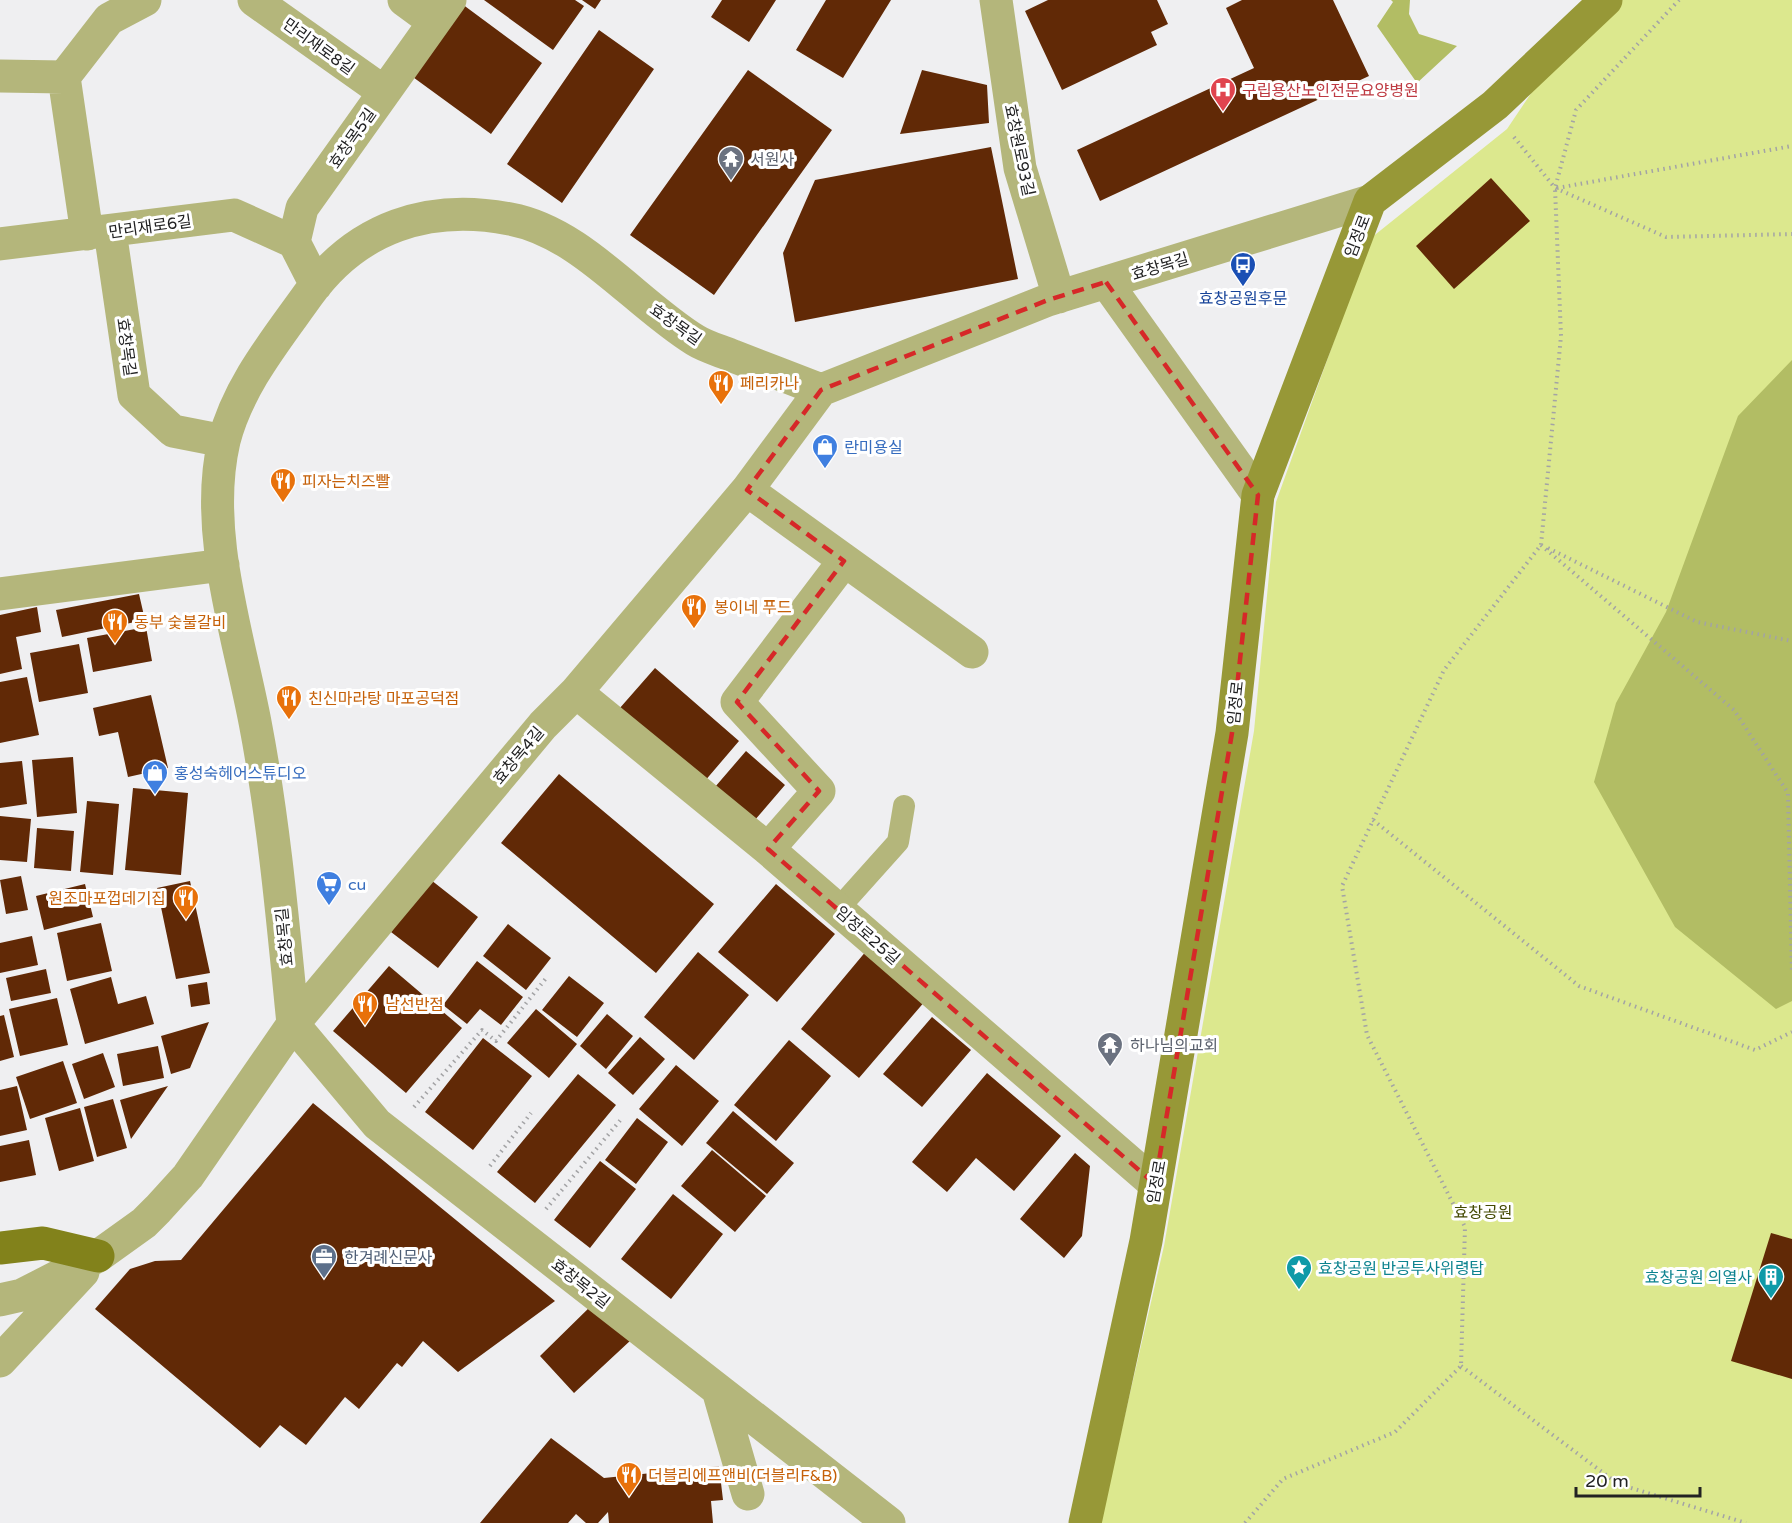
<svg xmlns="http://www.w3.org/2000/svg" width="1792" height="1523" viewBox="0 0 1792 1523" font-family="'Varela Round','Noto Sans KR',sans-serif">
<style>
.green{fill:#dce88e}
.forest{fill:#b2bd64}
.building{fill:#612906}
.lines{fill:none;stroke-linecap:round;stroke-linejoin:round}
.path{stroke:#a3a3a5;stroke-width:4;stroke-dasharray:1.5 4.5;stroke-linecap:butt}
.lane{stroke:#b4b67b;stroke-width:22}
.street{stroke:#b4b67b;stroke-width:33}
.secondary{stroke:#979837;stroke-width:33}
.primary{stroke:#82821b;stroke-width:33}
.marked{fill:none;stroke:#d62828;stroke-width:4.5;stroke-dasharray:12 8;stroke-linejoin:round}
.labels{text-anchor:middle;stroke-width:6;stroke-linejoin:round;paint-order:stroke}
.street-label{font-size:16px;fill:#222223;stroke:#fff}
.health-label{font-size:16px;fill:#be3a42;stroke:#fff;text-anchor:start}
.worship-label{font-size:16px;fill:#5b616d;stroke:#fff;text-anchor:start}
.transit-label{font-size:16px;fill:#164399;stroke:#fff}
.food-label{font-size:16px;fill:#c56008;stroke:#fff;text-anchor:start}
.shop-label{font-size:16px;fill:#366cbe;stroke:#fff;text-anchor:start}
.park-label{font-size:16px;fill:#444a03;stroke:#fff}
.service-label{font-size:16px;fill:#4e5e75;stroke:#fff;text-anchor:start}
.culture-label{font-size:16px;fill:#0d838f;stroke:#fff;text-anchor:start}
</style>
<rect width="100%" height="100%" fill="#efeff1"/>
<path class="green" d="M1617,0H1792V1523H1100L1164,1246L1254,731L1276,502L1371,238L1507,129L1563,46Z"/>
<path class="forest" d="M1391,0H1410L1409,14L1419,34L1457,46L1417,83L1377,26L1393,2Z
M1792,360V1001L1776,1009L1675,927L1594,782L1616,703L1666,612L1738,416Z"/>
<path class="building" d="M484,0H575L584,6L553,50Z
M582,0H601L595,9Z
M722,0H776L749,42L711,17Z
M826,0H891L843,78L796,50Z
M1048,0H1157L1168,24L1151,32L1157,45L1062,90L1025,11Z
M1242,0H1333L1369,76L1100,201L1077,150L1254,68L1226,8Z
M458,1L542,63L491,134L406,72Z
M599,30L654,69L562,203L507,164Z
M748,70L832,130L714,295L630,235Z
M922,70L987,85L989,123L900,134Z
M991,147L1018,279L795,322L783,253L815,180Z
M1491,178L1530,221L1454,289L1416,246Z
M139,594L145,620L62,637L56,610Z
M37,607L41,632L16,637L22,669L0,674V615Z
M146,627L152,661L93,672L87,638Z
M79,644L88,693L39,702L30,653Z
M655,668L739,741L704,782L619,709Z
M27,677L39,735L0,743V682Z
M151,695L168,768L128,777L118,732L99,736L93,708Z
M746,751L785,785L754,821L715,787Z
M73,757L77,813L37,817L32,760Z
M22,761L27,804L0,808V763Z
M559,774L714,904L656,973L501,843Z
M133,788L188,793L181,875L125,870Z
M87,801L119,804L113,875L80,872Z
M0,816L31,819L27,862L0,860Z
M37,828L74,831L71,871L34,868Z
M21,876L28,910L6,914L0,880Z
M431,880L478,917L438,968L391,932Z
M190,881L210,973L176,979L157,888Z
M85,884L93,917L44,930L36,896Z
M776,884L835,934L777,1002L718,952Z
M101,923L112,971L67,981L57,933Z
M508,924L551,958L526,990L483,956Z
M32,936L38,965L0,973V943Z
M867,950L926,1000L859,1078L801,1029Z
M698,952L749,995L694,1060L644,1017Z
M477,961L523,997L501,1025L480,1009L467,1024L443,1005Z
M389,966L462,1028L406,1093L333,1031Z
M46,969L51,993L11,1001L6,978Z
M569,976L604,1003L577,1037L542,1010Z
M111,977L118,1004L146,996L154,1024L85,1044L70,989Z
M207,982L210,1004L191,1007L188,985Z
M57,998L68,1045L20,1056L9,1009Z
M536,1009L577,1044L549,1078L507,1043Z
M607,1014L633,1036L606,1069L580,1046Z
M4,1015L14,1057L0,1061V1016Z
M932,1017L971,1050L922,1107L883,1074Z
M209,1022L190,1068L171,1074L161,1036Z
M640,1037L665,1059L633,1095L608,1073Z
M483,1038L532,1076L473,1150L425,1112Z
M789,1040L831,1076L776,1141L734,1105Z
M158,1046L164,1078L123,1086L117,1054Z
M103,1053L115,1087L84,1099L72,1064Z
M63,1061L77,1103L30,1119L16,1077Z
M676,1065L719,1101L682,1146L639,1109Z
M987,1073L1061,1136L1014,1191L976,1158L947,1192L912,1162Z
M578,1074L616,1105L535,1203L497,1172Z
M17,1086L27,1130L0,1136V1090Z
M168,1086L131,1139L120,1100Z
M113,1099L127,1148L97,1157L84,1107Z
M313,1103L555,1301L458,1372L423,1341L402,1367L397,1363L359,1409L345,1397L306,1445L280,1425L260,1448L95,1309L130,1269L155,1261L181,1260Z
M80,1108L94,1161L59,1171L45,1118Z
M733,1111L794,1163L767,1194L706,1143Z
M637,1118L668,1142L636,1184L605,1160Z
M29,1140L36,1175L0,1182V1146Z
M712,1150L766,1196L735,1232L681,1186Z
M1075,1153L1090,1166L1082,1236L1064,1258L1020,1219Z
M600,1161L636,1189L590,1248L554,1220Z
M673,1194L723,1234L671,1299L621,1259Z
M1771,1233L1792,1239V1379L1731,1361Z
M595,1302L631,1340L574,1393L540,1356Z
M551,1438L604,1478L719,1466L723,1500L711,1501L713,1523H609L608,1512L598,1523H586L576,1514L568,1523H480Z"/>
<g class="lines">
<path class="path" d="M1514,137L1555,188L1666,237L1792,234
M1557,188L1792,146
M1541,545L1734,710L1788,793L1792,973
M1548,548L1697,622L1792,641
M1373,820L1579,986L1755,1050L1792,1032
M414,1107L482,1030L496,1041L547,977
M490,1166L531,1113
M546,1209L623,1117
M1461,1366L1618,1484L1746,1523
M1245,1523L1283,1479L1395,1432L1461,1366L1465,1227L1367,1035L1342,886L1444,670L1541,545L1561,336L1555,188L1576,110L1679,0"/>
<path class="lane" d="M838,909L898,842L904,806"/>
<path class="street" d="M254,0L384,92
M404,0L434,22
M996,0L1020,168L1059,297
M0,76L64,77L109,19L145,0
M64,77L87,234
M110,231L134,395L173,431L224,441
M0,244L234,215L294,242
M1106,282L1258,495
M316,285L294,242L302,208L450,0
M747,490L972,652
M0,594L223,565
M576,692L768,849L1155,1184
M768,849L819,791L737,702L844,561
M293,1024C283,923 274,821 255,722C238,633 203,531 224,441C238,386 276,340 308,295C357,227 429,203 510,219C581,232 635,303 695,340C706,347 721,351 733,356C762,367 792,379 821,390L1048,300L1370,201
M293,1024L377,1124L889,1523
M0,1300L22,1295L98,1256L144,1223L158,1209L188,1176L293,1024L543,725L576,692L747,490L821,390
M0,1361L83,1272
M718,1390L748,1494"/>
<path class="secondary" d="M1085,1523L1146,1241L1232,733L1258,495L1370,201L1495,105L1606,0"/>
<path class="primary" d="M0,1248L43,1243L98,1256"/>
</g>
<path class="marked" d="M1106,282L1258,495L1232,733L1155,1184L768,849L819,791L737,702L844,561L747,490L821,390L1048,300Z"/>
<defs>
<symbol id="hospital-pin" viewBox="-11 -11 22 30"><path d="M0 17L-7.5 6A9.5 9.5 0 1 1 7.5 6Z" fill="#e0444e" stroke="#fff"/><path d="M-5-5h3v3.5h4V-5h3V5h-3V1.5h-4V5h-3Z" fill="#fff"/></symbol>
<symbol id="temple-pin" viewBox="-11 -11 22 30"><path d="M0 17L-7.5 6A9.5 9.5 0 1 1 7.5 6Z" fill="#6b7280" stroke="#fff"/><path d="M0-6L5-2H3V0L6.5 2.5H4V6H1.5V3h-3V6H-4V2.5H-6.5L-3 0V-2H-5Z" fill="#fff"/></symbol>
<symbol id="bus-pin" viewBox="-11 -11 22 30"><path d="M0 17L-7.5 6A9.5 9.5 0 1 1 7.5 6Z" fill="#1a4fb4" stroke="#fff"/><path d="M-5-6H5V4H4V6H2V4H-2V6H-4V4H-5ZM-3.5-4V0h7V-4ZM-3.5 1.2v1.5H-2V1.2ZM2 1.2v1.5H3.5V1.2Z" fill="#fff"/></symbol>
<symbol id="restaurant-pin" viewBox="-11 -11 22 30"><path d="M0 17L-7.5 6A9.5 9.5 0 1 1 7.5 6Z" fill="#e8710a" stroke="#fff"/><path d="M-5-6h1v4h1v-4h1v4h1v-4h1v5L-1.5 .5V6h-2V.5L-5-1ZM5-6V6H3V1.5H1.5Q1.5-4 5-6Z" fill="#fff"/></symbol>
<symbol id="shop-pin" viewBox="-11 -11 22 30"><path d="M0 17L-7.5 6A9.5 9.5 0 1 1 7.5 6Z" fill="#3f7fe0" stroke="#fff"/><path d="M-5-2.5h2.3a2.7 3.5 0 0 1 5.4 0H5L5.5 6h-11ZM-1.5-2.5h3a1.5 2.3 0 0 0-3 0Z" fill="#fff"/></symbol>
<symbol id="supermarket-pin" viewBox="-11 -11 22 30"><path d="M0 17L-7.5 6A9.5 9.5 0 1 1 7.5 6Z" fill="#3f7fe0" stroke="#fff"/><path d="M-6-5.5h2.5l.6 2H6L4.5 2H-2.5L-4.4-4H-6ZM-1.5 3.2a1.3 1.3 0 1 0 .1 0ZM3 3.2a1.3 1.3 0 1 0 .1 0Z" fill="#fff"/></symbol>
<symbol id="office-pin" viewBox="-11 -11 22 30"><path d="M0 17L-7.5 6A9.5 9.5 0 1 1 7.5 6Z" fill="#5c6f8a" stroke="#fff"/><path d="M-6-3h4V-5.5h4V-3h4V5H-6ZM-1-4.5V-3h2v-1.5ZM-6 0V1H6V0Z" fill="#fff"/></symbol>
<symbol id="sight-pin" viewBox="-11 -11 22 30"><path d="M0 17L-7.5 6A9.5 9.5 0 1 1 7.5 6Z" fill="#0f9aa8" stroke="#fff"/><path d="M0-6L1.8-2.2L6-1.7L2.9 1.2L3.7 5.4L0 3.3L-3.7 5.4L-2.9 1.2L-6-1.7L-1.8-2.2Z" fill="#fff"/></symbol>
<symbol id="building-pin" viewBox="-11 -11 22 30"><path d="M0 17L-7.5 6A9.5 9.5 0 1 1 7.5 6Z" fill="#0f9aa8" stroke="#fff"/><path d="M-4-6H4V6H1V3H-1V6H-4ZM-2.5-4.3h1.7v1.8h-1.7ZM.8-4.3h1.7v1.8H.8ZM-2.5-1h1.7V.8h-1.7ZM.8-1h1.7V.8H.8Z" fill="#fff"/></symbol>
</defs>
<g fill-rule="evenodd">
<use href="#hospital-pin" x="1208" y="75" width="30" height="40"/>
<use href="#temple-pin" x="716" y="144" width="30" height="40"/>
<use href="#bus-pin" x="1228" y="250" width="30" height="40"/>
<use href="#restaurant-pin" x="706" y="368" width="30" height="40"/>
<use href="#shop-pin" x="810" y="432" width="30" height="40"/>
<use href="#restaurant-pin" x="268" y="466" width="30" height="40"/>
<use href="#restaurant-pin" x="679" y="592" width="30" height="40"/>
<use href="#restaurant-pin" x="100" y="607" width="30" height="40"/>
<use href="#restaurant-pin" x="274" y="683" width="30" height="40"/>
<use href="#shop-pin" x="140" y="758" width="30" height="40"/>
<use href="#supermarket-pin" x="314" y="869" width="30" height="40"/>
<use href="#restaurant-pin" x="171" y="883" width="30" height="40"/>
<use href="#restaurant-pin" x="350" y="989" width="30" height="40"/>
<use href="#temple-pin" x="1095" y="1030" width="30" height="40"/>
<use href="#office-pin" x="309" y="1242" width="30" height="40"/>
<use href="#sight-pin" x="1284" y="1253" width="30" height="40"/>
<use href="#building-pin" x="1756" y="1262" width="30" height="40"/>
<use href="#restaurant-pin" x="614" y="1460" width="30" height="40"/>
</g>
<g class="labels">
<g class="street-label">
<text transform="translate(319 46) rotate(36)" y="6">만리재로8길</text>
<text transform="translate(352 138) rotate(-55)" y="6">효창목5길</text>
<text transform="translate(1020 150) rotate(78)" y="6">효창원로93길</text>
<text transform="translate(150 226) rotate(-8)" y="6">만리재로6길</text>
<text transform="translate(1357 236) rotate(-69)" y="6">임정로</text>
<text transform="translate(1160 266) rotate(-17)" y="6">효창목길</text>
<text transform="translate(676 324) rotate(35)" y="6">효창목길</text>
<text transform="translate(127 347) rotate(82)" y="6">효창목길</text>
<text transform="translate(1235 703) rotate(-84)" y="6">임정로</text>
<text transform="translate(518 755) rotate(-50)" y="6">효창목4길</text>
<text transform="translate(868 935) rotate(41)" y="6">임정로25길</text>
<text transform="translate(284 937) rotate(-96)" y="6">효창목길</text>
<text transform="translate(1156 1182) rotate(-80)" y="6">임정로</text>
<text transform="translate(581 1283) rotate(38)" y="6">효창목2길</text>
</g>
<g class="health-label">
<text x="1242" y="96">구립용산노인전문요양병원</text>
</g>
<g class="worship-label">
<text x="750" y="165">서원사</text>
<text x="1130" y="1051">하나님의교회</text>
</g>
<g class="transit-label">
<text x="1243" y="304">효창공원후문</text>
</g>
<g class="food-label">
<text x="740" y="389">페리카나</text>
<text x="302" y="487">피자는치즈빨</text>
<text x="714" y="613">봉이네 푸드</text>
<text x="134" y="628">동부 숯불갈비</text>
<text x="308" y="704">친신마라탕 마포공덕점</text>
<text x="166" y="904" text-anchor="end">원조마포껍데기집</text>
<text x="385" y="1010">남선반점</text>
<text x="648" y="1481">더블리에프앤비(더블리F&amp;B)</text>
</g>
<g class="shop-label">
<text x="844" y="453">란미용실</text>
<text x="174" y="779">홍성숙헤어스튜디오</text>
<text x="348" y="890">cu</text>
</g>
<g class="park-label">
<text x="1483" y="1218">효창공원</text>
</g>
<g class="service-label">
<text x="344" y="1263">한겨례신문사</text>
</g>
<g class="culture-label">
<text x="1318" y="1274">효창공원 반공투사위령탑</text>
<text x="1752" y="1283" text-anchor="end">효창공원 의열사</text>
</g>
</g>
<path d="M1576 1487v9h124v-9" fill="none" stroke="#222223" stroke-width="3"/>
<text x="1585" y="1487" font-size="18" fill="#222223" stroke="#ffffff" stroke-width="4.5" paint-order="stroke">20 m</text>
</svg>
